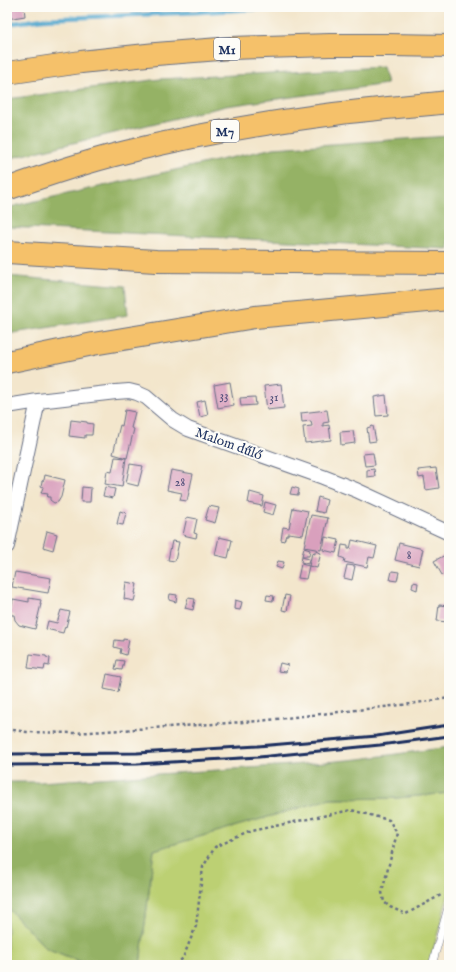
<svg xmlns="http://www.w3.org/2000/svg" width="456" height="972" viewBox="0 0 456 972" font-family="'IM FELL English',serif">
<style>
.green{fill:#bcd073;stroke:#6c8068}
.forest{fill:#95b265;stroke:#587062}
.lines{fill:none;stroke-linecap:round;stroke-linejoin:round}
.stream{stroke:#52a7ce;stroke-width:4.5}
.building{fill:#d9a0bd}
.service-casing{stroke:#676f84;stroke-width:8}
.minor-casing{stroke:#676f84;stroke-width:16}
.motorway-casing{stroke:#676f84;stroke-width:24}
.path{stroke:#676f84;stroke-width:2.5;stroke-dasharray:3 3;stroke-linecap:butt}
.service{stroke:#fff;stroke-width:7}
.minor{stroke:#fff;stroke-width:14}
.motorway{stroke:#f5c16b;stroke-width:22}
.rail{stroke:#1b2f5e;stroke-width:3}
.labels{text-anchor:middle;stroke-width:4;stroke-linejoin:round;paint-order:stroke}
.number-label{font-size:12px;fill:#4a4b76}
.shield{fill:#fdfcf7;stroke:#5f6c8c;stroke-width:1}
.shield-label{font-size:13px;font-weight:bold;fill:#1b2f5e}
.street-label{font-size:14px;fill:#1b2f5e;stroke:#fdfcf7}
</style>
<rect width="100%" height="100%" fill="#fdfcf7"/>
<filter id="ink" filterUnits="userSpaceOnUse"><feTurbulence type="fractalNoise" baseFrequency=".025" numOctaves="2"/><feDisplacementMap in="SourceGraphic" scale="8" xChannelSelector="R" yChannelSelector="G"/><feConvolveMatrix kernelMatrix="1 2 1 2 8 2 1 2 1" color-interpolation-filters="sRGB"/></filter>
<filter id="wash" filterUnits="userSpaceOnUse"><feTurbulence type="fractalNoise" baseFrequency=".012" numOctaves="4" result="noise"/><feDisplacementMap in="SourceGraphic" scale="16" xChannelSelector="R" yChannelSelector="G"/><feGaussianBlur stdDeviation="0.9" result="paint"/><feColorMatrix in="noise" values="0 0 0 0 0 0 0 0 0 0 0 0 0 0 0 0 0 1.4 0 .05"/><feComposite in="paint" operator="in"/></filter>
<g filter="url(#wash)">
<rect width="100%" height="100%" fill="#f3e6cc"/>
<path class="green" d="M449,793V893L429,965H140L154,850L330,799L397,798Z
M7,907L46,948L89,965H7Z"/>
<path class="forest" d="M383,67L387,84L226,106L7,159V99L160,79Z
M449,136V249L7,227V208L22,204L274,148Z
M7,276L125,286L128,315L7,334Z
M449,747V793L397,798L330,799L154,850L140,965H89L46,948L7,907V782H40L292,765L359,759Z"/>
<g class="lines">
<path class="stream" d="M7,24L43,19L200,12L278,8"/>
</g>
<g id="blocks">
<path class="building" d="M7,7H24L25,16L7,19Z
M230,382L234,405L218,408L214,385Z
M281,384L284,408L267,410L264,386Z
M386,395L388,415L376,416L374,397Z
M255,397L256,405L241,406L240,398Z
M205,400L208,415L200,417L197,402Z
M125,410L135,412L131,428L134,429L127,458L113,454L120,425L122,426Z
M327,410L329,422L323,423V426L329,425L331,440L305,443L303,427L312,426L311,421L302,422L301,413Z
M71,420L87,422V423L93,424L92,435H85V438L69,436Z
M373,426L376,441L369,442L367,428Z
M353,431L355,443L341,445L340,432Z
M373,453L375,465L365,466L363,454Z
M115,457L126,458L122,487L105,484L107,471L112,472Z
M130,464L143,466L138,486L126,483Z
M436,468L439,488L426,490L424,477L419,478L418,470Z
M374,469L375,476L367,477V470Z
M171,470L193,474L187,501L180,500L182,493L167,490Z
M45,475L65,480L61,497L58,502L54,503L50,500V497H47L48,494L41,493L43,487L41,486L42,481L44,480Z
M82,487L91,488L90,502H81Z
M105,487L115,489L113,498L103,496Z
M292,487L299,489L298,495L290,494Z
M250,492L264,496L262,506L248,503Z
M318,497L327,500L324,513L315,511Z
M265,502L276,505L273,515L263,512Z
M209,506L219,508L215,523L205,520Z
M293,508L308,511L303,535L288,533V535H286L284,541L281,540L283,527L289,528Z
M120,511L126,513L123,525L117,524Z
M311,515L328,518L321,550L304,547Z
M187,517L197,519L194,533L197,534L196,538L183,535Z
M47,531L57,534L53,550L43,547Z
M219,537L232,540L228,558L215,555Z
M325,537L339,540L336,553L323,550Z
M352,540L377,546L374,558L369,557L367,567L344,562L345,559L340,557L342,545L348,546V549H350Z
M172,541L179,542L175,561L168,560Z
M399,543L423,549L419,566L395,560Z
M304,548L310,550L309,556H302Z
M315,551L321,553L317,568L309,566L312,553L315,554Z
M449,553V571L442,575L434,561Z
M302,557L309,559L308,564L301,562Z
M278,561L284,562L282,569L276,567Z
M301,564L309,566L306,579L298,578Z
M347,565L355,566L352,580L344,578Z
M392,571L399,572L397,581L390,580Z
M15,572L51,578L48,593L12,587Z
M126,582L137,584L135,593H136L134,601L124,599Z
M413,582L418,583L417,590L412,588Z
M170,594L177,595L176,602L169,600Z
M267,595L274,596L273,601L266,600Z
M285,595L290,596L287,611L282,610Z
M29,598L41,600L40,604H41L35,629L19,625L15,620L14,615H11V613H10L13,599L29,602Z
M188,598L195,599L193,610L185,608Z
M235,600L242,602L240,610L234,609Z
M439,605L449,606V622L437,621Z
M61,610L70,612L66,627L65,626L63,633L46,629L48,621L57,623Z
M123,639L129,640L126,655L120,653L121,649L114,647L115,640L123,641Z
M30,654L46,656V657L50,658L49,666L45,665L44,670L28,668Z
M117,660L124,661L122,670L115,669Z
M280,663L288,665L286,672L278,671Z
M107,674L121,677L118,692L104,689Z"/>
</g>
</g>
<g filter="url(#ink)">
<use href="#blocks" fill-opacity="0" stroke="#676f84" stroke-width="1"/>
<g class="lines">
<defs>
<path id="service" d="M432,965L449,904"/>
<path id="minor" d="M7,406L38,401L116,392L129,391L137,393L146,397L173,420L188,429L323,477L356,490L449,533
M7,546L38,401"/>
<path id="motorway" d="M7,73L81,62L156,54L232,48L330,45H389L449,46
M7,189C46,175 85,162 126,152C194,135 264,123 334,114C372,109 411,106 449,102
M7,252L156,261L449,263
M7,362L93,344L255,317L449,299"/>
</defs>
<use href="#service" class="service-casing"/>
<use href="#minor" class="minor-casing"/>
<use href="#motorway" class="motorway-casing"/>
<path class="path" d="M7,729L27,732L75,733L259,721L410,704L449,698
M7,961L17,965
M176,965L183,958L196,926L203,867L215,847L251,831L351,810L389,820L397,833L382,892L384,902L390,907L406,914L441,895"/>
<use href="#service" class="service"/>
<use href="#minor" class="minor"/>
<use href="#motorway" class="motorway"/>
<path class="rail" d="M7,754L137,753L258,746L377,736L449,725
M7,765L137,764L259,757L380,745L449,736"/>
</g>
</g>
<g class="labels">
<g class="number-label">
<text x="224" y="399">33</text>
<text x="274" y="401">31</text>
<text x="180" y="486">28</text>
<text x="409" y="559">8</text>
</g>
<g class="shield">
<rect x="214" y="38" width="26" height="22" rx="3"/>
<rect x="211" y="120" width="28" height="22" rx="3"/>
</g>
<g class="shield-label">
<text x="227" y="54">M1</text>
<text x="225" y="136">M7</text>
</g>
<g class="street-label">
<text transform="translate(229 443) rotate(20)" y="5">Malom dűlő</text>
</g>
</g>
<rect width="456" height="972" fill="none" stroke="#fdfcf7" stroke-width="24"/>
</svg>
